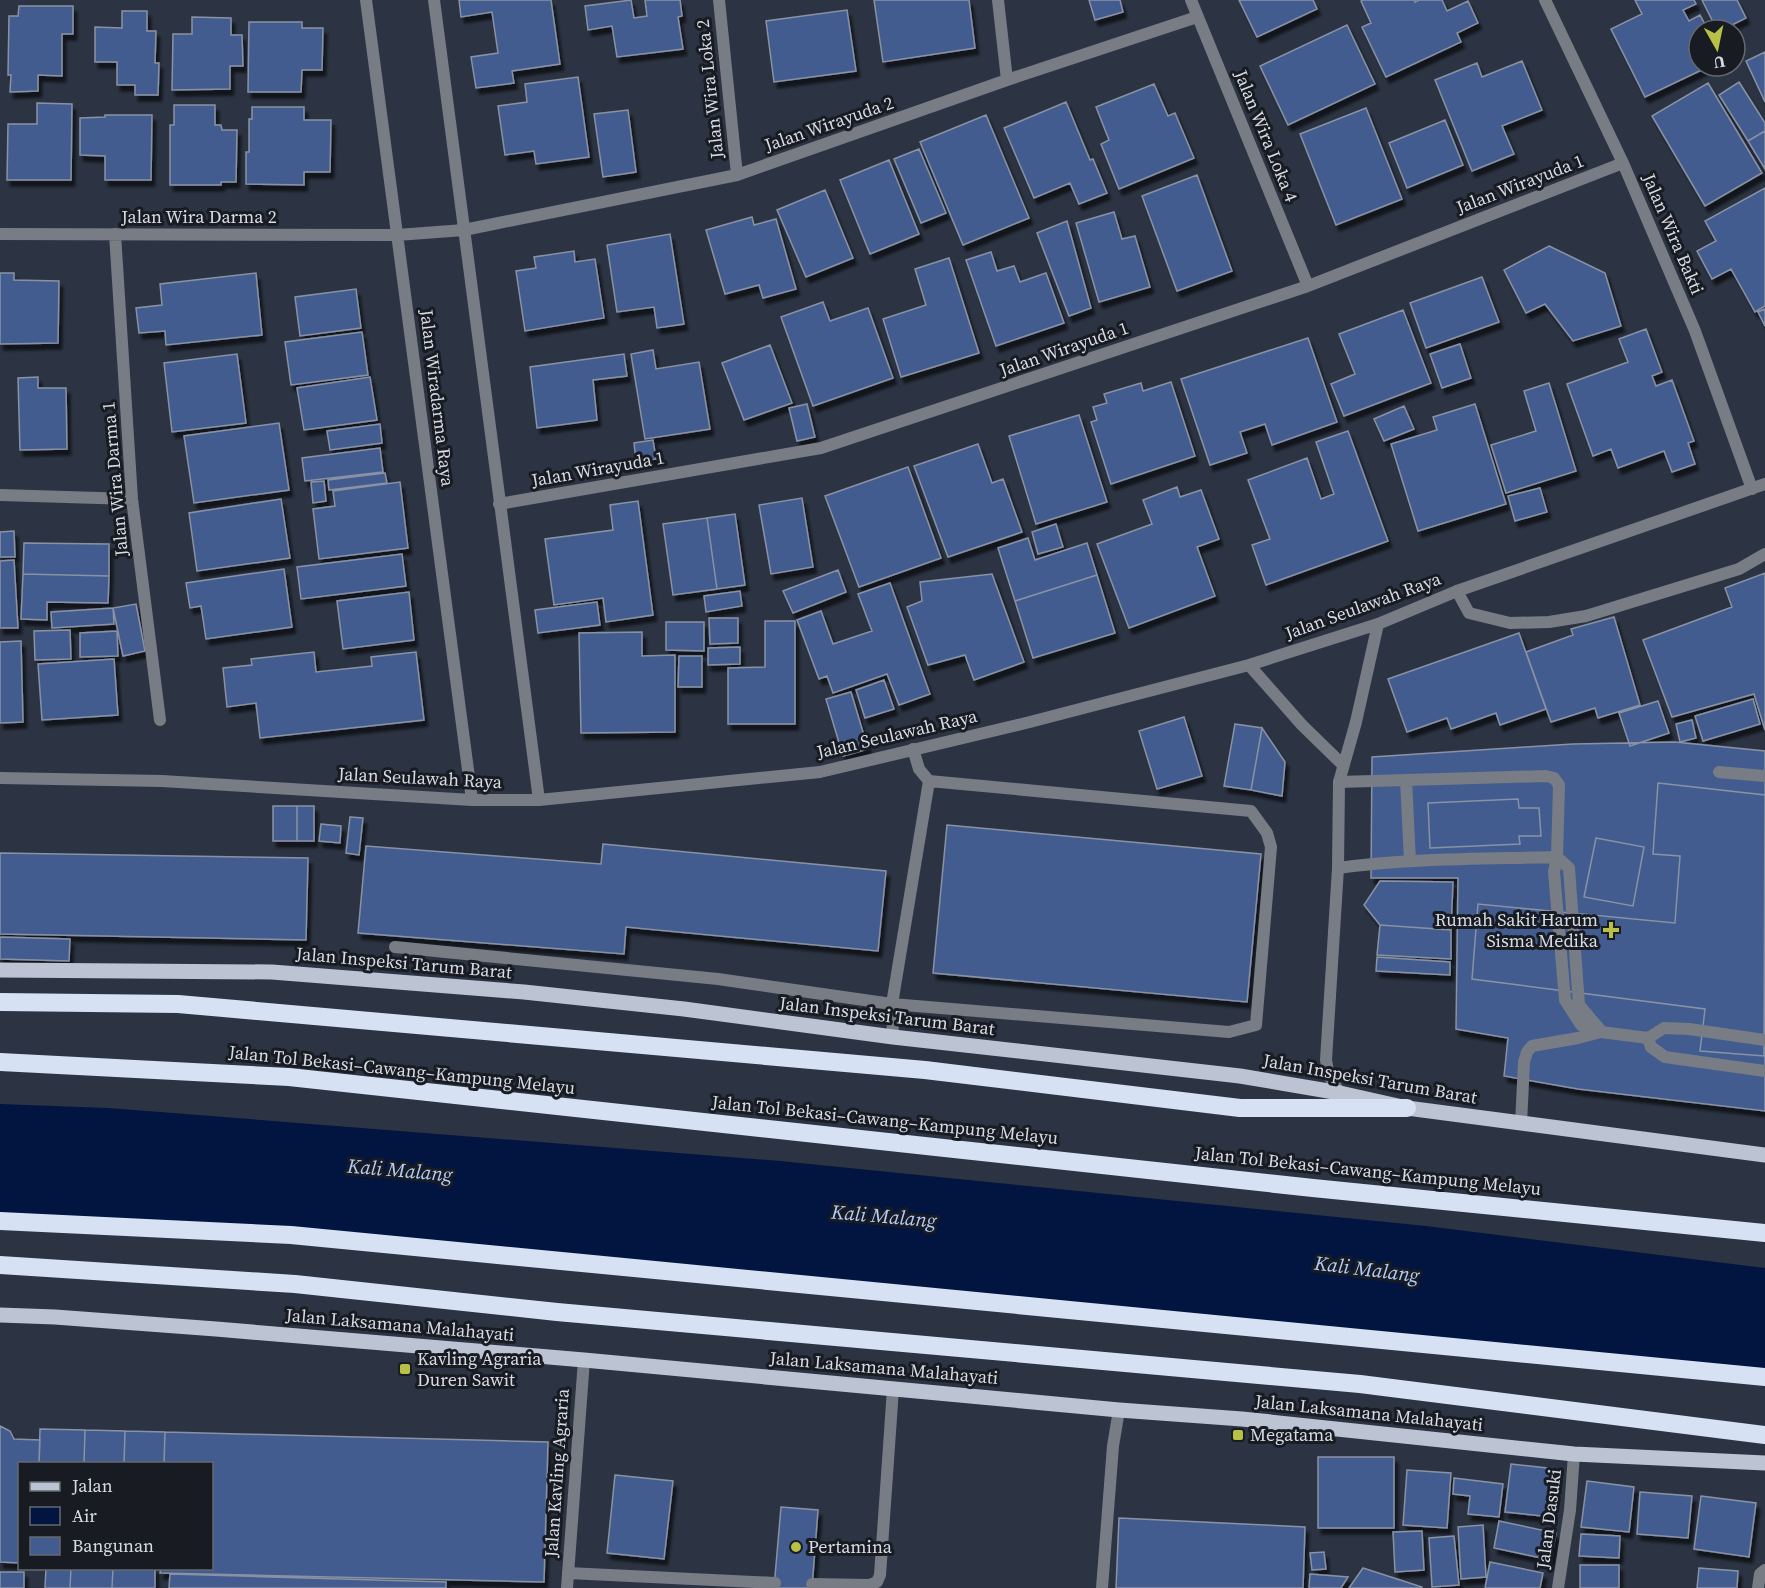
<svg xmlns="http://www.w3.org/2000/svg" width="1765" height="1588" viewBox="0 0 1765 1588" font-family="'Source Serif 4',serif">
<style>
.water{fill:#021541}
.building{fill:#425c8f;stroke:#8992a4;stroke-width:1.5;filter:url(#shadow)}
.lines{fill:none;stroke-linecap:round;stroke-linejoin:round}
.lane{stroke:#787c84;stroke-width:12}
.street{stroke:#787c84;stroke-width:12}
.primary{stroke:#bcc4d4;stroke-width:15}
.highway{stroke:#d6e1f4;stroke-width:18}
.poi-dot{fill:#b9c046;stroke:#181c22;stroke-width:2}
.labels{text-anchor:middle;stroke-width:6;stroke-linejoin:round;paint-order:stroke}
.street-label{font-size:18px;fill:#d6dbe5;stroke:#181c22}
.poi-label{font-size:18px;fill:#d6dbe5;stroke:#181c22;text-anchor:start}
.water-label{font-size:20px;font-style:italic;fill:#b3ccfb;stroke:#181c22}
</style>
<defs>
<filter id="shadow"><feDropShadow dx="3.5" dy="6" stdDeviation="1.5" flood-color="#0009"/></filter>
</defs>
<rect width="100%" height="100%" fill="#2c3443"/>
<path class="water" d="M0,1104L109,1108L780,1161L1426,1226L1765,1268V1378L474,1252L0,1228Z"/>
<path class="building" d="M459,0H551L560,64L512,71L514,83L476,88L471,57L498,53L492,12L461,17Z
M631,0L634,18L647,16L645,0H680L682,16L678,17L683,49L617,57L612,26L588,30L585,6Z
M874,0H969L975,48L883,62Z
M1089,0H1120L1123,12L1095,20Z
M1239,0H1313L1317,9L1257,37Z
M1363,0H1415V2L1419,0H1442L1447,11L1468,1L1478,23L1457,33L1461,42L1386,77L1362,27L1371,23L1361,1Z
M1635,0H1694L1696,4L1683,10L1689,21L1700,15L1708,30H1699V66H1710L1645,97L1611,29L1642,14Z
M1702,0H1737L1746,18L1722,30H1717Z
M19,6H73V34H62V76L38,75V91L10,92L11,75H8L9,16H18Z
M847,10L856,71L774,82L766,21Z
M122,11H147V31H156L155,63H159L158,95H135V85H117V62H95V27L122,28Z
M192,17L231,18V35H242L243,66H230V89L172,90L173,34H192Z
M249,22H302V28H323L322,70H302L301,92H248Z
M1347,25L1375,84L1288,125L1260,66Z
M1765,52V102L1746,61Z
M1522,61L1542,110L1502,126L1514,154L1472,171L1435,80L1477,63L1482,77Z
M578,77L589,157L536,164L534,151L505,155L498,106L527,102L525,84Z
M1739,82L1765,123V131L1748,141L1719,95Z
M1708,83L1762,173L1705,206L1652,116Z
M1154,84L1168,116L1175,113L1194,158L1119,189L1101,144L1109,140L1096,107Z
M1066,102L1090,160L1093,159L1107,193L1079,204L1070,183L1034,198L1004,128Z
M37,103L72,104L71,180H7L8,124H37Z
M174,105H215V125H221L222,130H237L236,182H221V185H170V125H174Z
M252,107H304V120H331L330,172H304V185L246,184V152H249V119H252Z
M1366,108L1402,199L1336,225L1300,134Z
M628,110L636,172L603,177L594,114Z
M105,115H152L151,180H105V156L80,155V118L105,117Z
M986,115L1029,218L963,245L920,142Z
M1445,120L1463,165L1407,188L1389,143Z
M1765,131V169L1748,141Z
M919,149L946,213L921,223L894,159Z
M889,160L919,234L870,254L840,180Z
M1197,175L1232,271L1177,291L1142,196Z
M1765,188V306L1755,312L1731,269L1712,279L1697,251L1716,241L1705,221Z
M825,190L853,258L806,277L777,210Z
M1114,212L1122,239L1135,236L1150,287L1099,302L1076,223Z
M752,217L754,225L776,219L796,289L763,298L759,285L725,294L706,230Z
M1067,221L1091,308L1069,316L1037,233Z
M670,234L684,324L657,328L654,307L617,312L607,245Z
M1549,246L1605,273L1621,326L1573,341L1545,304L1526,313L1504,270Z
M574,251L575,262L595,259L604,318L525,331L516,271L536,268L534,257Z
M991,252L997,271L1014,266L1020,282L1046,273L1064,323L996,346L966,260Z
M949,258L979,353L901,377L883,319L926,305L915,269Z
M0,273H14V280L59,281L58,343L0,344Z
M256,273L262,335L166,345L165,331L139,333L136,308L162,305L160,284Z
M1482,277L1499,322L1426,348L1410,303Z
M356,289L361,328L300,336L295,297Z
M823,302L830,321L868,308L893,378L813,406L781,317Z
M1765,309V326L1758,312Z
M1403,310L1431,383L1344,416L1331,384L1355,374L1339,334Z
M1646,329L1662,372L1652,376L1656,386L1672,380L1694,441L1688,443L1695,464L1672,472L1664,451L1618,468L1611,449L1593,456L1567,384L1628,362L1619,339Z
M362,332L368,375L291,385L285,342Z
M1308,338L1337,422L1272,445L1265,424L1240,432L1247,453L1210,465L1181,379Z
M1460,344L1471,378L1442,388L1430,354Z
M770,345L792,403L744,420L722,363Z
M653,350L656,369L699,362L710,429L645,439L631,354Z
M237,354L246,423L172,432L164,363Z
M624,354L627,376L593,380L597,420L537,428L530,367Z
M38,377V388H66L67,449L20,450L18,378Z
M370,377L377,420L304,430L297,388Z
M1171,382L1195,456L1111,484L1091,422L1097,420L1093,407L1107,403L1104,394L1141,383L1143,391Z
M1549,383L1576,471L1506,493L1491,445L1536,431L1524,391Z
M807,404L815,437L797,441L789,408Z
M1475,404L1506,504L1418,531L1391,444L1437,430L1433,417Z
M1404,406L1414,429L1384,441L1374,419Z
M1079,415L1107,502L1036,524L1009,436Z
M279,423L289,490L194,503L184,436Z
M380,424L382,443L330,450L327,431Z
M1348,431L1388,541L1266,585L1252,545L1270,539L1248,480L1307,458L1321,499L1334,494L1316,442Z
M653,440L656,459L636,461L634,443Z
M978,444L992,483L1003,479L1022,532L948,557L914,466Z
M380,448L383,472L305,481L302,458Z
M908,467L941,558L859,587L825,496Z
M385,473L387,483L329,490L328,480Z
M324,481L326,501L313,503L311,482Z
M400,482L408,548L319,559L313,509L335,506L333,491Z
M1177,487L1180,497L1201,490L1219,539L1197,547L1215,596L1129,628L1097,544L1152,524L1143,500Z
M1540,488L1547,512L1515,521L1508,496Z
M802,498L813,567L771,574L759,505Z
M281,499L290,558L197,571L189,513Z
M638,501L653,615L606,622L603,598L554,605L545,539L613,530L610,505Z
M735,514L745,585L717,589L707,518Z
M707,518L717,589L673,595L663,524Z
M1056,524L1063,547L1038,554L1032,532Z
M14,531L15,557H0V532Z
M1028,538L1035,560L1087,543L1097,575L1015,601L998,548Z
M24,543L109,544V576L23,574Z
M402,554L406,586L301,599L297,567Z
M14,560L18,628H0V561Z
M284,569L292,627L206,639L201,606L190,608L186,583Z
M838,570L846,592L793,613L783,591Z
M1765,573V730L1754,694L1672,717L1643,640L1732,607L1725,588Z
M23,574L109,576L108,603L47,602V620L21,619Z
M992,574L1024,662L974,680L965,655L928,665L907,607L922,601L920,582Z
M1097,575L1115,633L1033,658L1015,601Z
M890,583L930,694L899,705L887,674L833,693L827,676L819,679L797,620L821,611L833,644L872,631L858,594Z
M740,591L742,606L706,612L704,596Z
M409,592L414,640L343,649L337,601Z
M597,602L600,625L538,633L535,610Z
M136,604L145,651L123,656L113,608Z
M113,608L114,624L52,628L51,612Z
M1614,617L1640,705L1598,718L1595,708L1551,722L1526,652L1573,635L1571,629Z
M709,618H738V643L710,644Z
M765,621H795V724H728V668L765,667Z
M666,622H704V651L666,650Z
M70,630L71,659L35,660L34,631Z
M117,631L118,656L80,657V633Z
M642,632V656L675,655V732L581,733L579,633Z
M1519,633L1546,709L1500,725L1496,713L1451,729L1447,718L1407,732L1388,679Z
M21,641L23,722L0,723V642Z
M740,647V664L708,665V648Z
M314,652L316,672L372,666L371,657L416,652L424,720L260,738L256,703L227,707L223,668L252,665L251,659Z
M679,656H702V687H678Z
M114,659L118,715L42,720L38,664Z
M884,680L894,709L865,718L856,690Z
M851,692L868,749L843,756L826,699Z
M1753,699L1760,724L1703,741L1695,716Z
M1658,701L1669,733L1630,746L1619,713Z
M1184,717L1202,776L1157,789L1139,731Z
M1692,720L1696,738L1680,742L1676,724Z
M1235,724L1262,728L1251,790L1224,786Z
M1262,728L1285,762L1282,796L1251,790Z
M1675,742L1765,751V1111L1578,1089L1504,1076L1508,1038L1456,1029L1458,878H1371L1372,757L1573,744Z
M1658,783L1765,795L1764,1056L1700,1051L1705,1009L1472,979L1478,904L1675,923L1680,856L1653,854Z
M1518,799L1519,808H1539L1541,836H1519L1520,844L1430,848L1428,803Z
M273,806H297V841H273Z
M297,806H314V841H297Z
M350,817L363,818L359,855L346,853Z
M321,824L341,826L340,843L319,841Z
M947,825L1261,854L1247,1002L933,973Z
M1596,838L1644,847L1633,906L1584,897Z
M603,844L886,871L878,951L626,927L624,954L358,933L366,846L601,864Z
M0,853L308,858L306,940L0,934Z
M1380,881L1453,882L1451,930L1380,925L1364,905Z
M1380,925L1451,930V959L1377,955Z
M0,937L70,939L69,961L0,959Z
M1377,957L1450,962V975L1376,971Z
M0,1426L10,1431L14,1439L40,1440L39,1464H20V1563L0,1562Z
M40,1429L85,1430L84,1464H39Z
M85,1430L125,1431L124,1464H84Z
M125,1431L165,1432L164,1464H124Z
M165,1432L548,1442L544,1582L160,1573L161,1568H212V1464H164Z
M1318,1457H1394V1528H1318Z
M1511,1464L1556,1469L1551,1517L1505,1512Z
M1407,1470L1451,1473L1447,1528L1403,1525Z
M615,1475L673,1481L664,1559L607,1553Z
M1454,1478L1503,1484L1499,1517L1468,1514L1470,1496L1453,1494Z
M1587,1481L1634,1487L1629,1532L1581,1527Z
M1640,1492L1692,1496L1688,1538L1637,1534Z
M1701,1496L1756,1503L1749,1557L1694,1549Z
M781,1507L818,1510L812,1588H774Z
M1119,1518L1305,1527L1303,1588H1116Z
M1499,1521L1556,1533L1551,1560L1494,1548Z
M1483,1525L1486,1577L1461,1579L1458,1527Z
M1422,1531L1424,1570L1395,1572L1393,1532Z
M1581,1534L1620,1536L1619,1558L1579,1556Z
M1454,1536L1459,1585L1432,1587L1429,1538Z
M1324,1552L1326,1569L1312,1570L1310,1553Z
M1490,1562L1543,1573L1540,1588H1485Z
M1580,1565H1619V1588H1580Z
M46,1568H71L70,1588H45Z
M71,1568H113L112,1588H70Z
M113,1568H155V1588H112Z
M1363,1568L1422,1587V1588H1349Z
M1699,1568L1738,1571L1737,1588H1697Z
M0,1572H24V1588H0Z
M170,1574L446,1582V1588H169Z
M1310,1574L1348,1577L1341,1588H1309Z"/>
<g class="lines">
<path class="lane" d="M1457,591L1469,613L1510,623L1549,622L1586,616L1739,569L1765,554
M1719,772L1765,776
M1406,780L1410,861
M1339,782L1546,776L1554,778L1559,785L1557,857L1554,872L1565,1000L1581,1025L1601,1032L1648,1038L1664,1028L1689,1029L1765,1040
M1338,868C1410,858 1484,859 1557,857L1569,868L1579,1005L1601,1031
M395,947L718,979L892,1004L1229,1032L1256,1025L1271,847L1267,833L1251,811L929,781L919,769L913,749
M893,1037L892,1004L929,781
M1648,1038L1651,1047L1665,1057L1765,1071
M1521,1124L1524,1062L1527,1052L1532,1046L1578,1038L1601,1032
M568,1573L775,1583
M812,1584L869,1585L877,1582L880,1575L893,1389
M1102,1588L1113,1446L1119,1410"/>
<path class="street" d="M366,0L472,800
M434,0L539,800
M719,0L737,175
M998,0L1007,80
M1191,0L1308,286
M1545,0L1623,163L1695,331L1752,489
M0,234L397,235L464,230L737,175L1007,80L1197,17
M115,234L132,499L160,720
M0,495L132,499
M499,504L821,448L1308,286L1623,163
M1249,665L1302,725L1343,765
M0,778L162,781L472,800H539L820,772L1026,723L1249,665L1378,624L1457,591L1765,484
M1340,1093L1329,1076L1326,1060L1338,868L1339,782L1356,722L1378,624
M567,1588L584,1360
M1558,1588L1570,1510L1574,1454
M1758,1588L1760,1574L1765,1570"/>
<path class="primary" d="M0,970L272,972L524,992L684,1009L893,1037L1240,1076L1340,1093L1407,1108L1765,1155
M0,1315L55,1317L216,1329L584,1360L1119,1410L1242,1419L1574,1454L1765,1463"/>
<path class="highway" d="M0,1002L178,1004L925,1070L1240,1108H1407
M0,1062L289,1077L1313,1188L1765,1233
M0,1221L291,1235L1765,1377
M0,1265L295,1284L557,1312L1360,1384L1765,1435"/>
</g>
<g class="poi-dot">
<path d="M1608 921h6v6h6v6h-6v6h-6v-6h-6v-6h6z"/>
<rect x="399" y="1363" width="12" height="12" rx="3"/>
<rect x="1232" y="1429" width="12" height="12" rx="3"/>
<circle cx="796" cy="1547" r="6"/>
</g>
<g class="labels">
<g class="street-label">
<text transform="translate(710 89) rotate(-96)" y="6">Jalan Wira Loka 2</text>
<text transform="translate(829 124) rotate(-19)" y="6">Jalan Wirayuda 2</text>
<text transform="translate(1266 136) rotate(68)" y="6">Jalan Wira Loka 4</text>
<text transform="translate(1520 184) rotate(-21)" y="6">Jalan Wirayuda 1</text>
<text x="199" y="223">Jalan Wira Darma 2</text>
<text transform="translate(1673 234) rotate(67)" y="6">Jalan Wira Bakti</text>
<text transform="translate(1064 349) rotate(-19)" y="6">Jalan Wirayuda 1</text>
<text transform="translate(437 398) rotate(83)" y="6">Jalan Wiradarma Raya</text>
<text transform="translate(598 469) rotate(-10)" y="6">Jalan Wirayuda 1</text>
<text transform="translate(115 479) rotate(-95)" y="6">Jalan Wira Darma 1</text>
<text transform="translate(1363 606) rotate(-20)" y="6">Jalan Seulawah Raya</text>
<text transform="translate(897 734) rotate(-13)" y="6">Jalan Seulawah Raya</text>
<text transform="translate(420 778) rotate(3)" y="6">Jalan Seulawah Raya</text>
<text transform="translate(404 963) rotate(5)" y="6">Jalan Inspeksi Tarum Barat</text>
<text transform="translate(887 1016) rotate(7)" y="6">Jalan Inspeksi Tarum Barat</text>
<text transform="translate(402 1070) rotate(6)" y="6">Jalan Tol Bekasi–Cawang–Kampung Melayu</text>
<text transform="translate(1370 1079) rotate(10)" y="6">Jalan Inspeksi Tarum Barat</text>
<text transform="translate(885 1120) rotate(6)" y="6">Jalan Tol Bekasi–Cawang–Kampung Melayu</text>
<text transform="translate(1368 1171) rotate(6)" y="6">Jalan Tol Bekasi–Cawang–Kampung Melayu</text>
<text transform="translate(400 1325) rotate(5)" y="6">Jalan Laksamana Malahayati</text>
<text transform="translate(884 1368) rotate(5)" y="6">Jalan Laksamana Malahayati</text>
<text transform="translate(1369 1413) rotate(6)" y="6">Jalan Laksamana Malahayati</text>
<text transform="translate(557 1473) rotate(-86)" y="6">Jalan Kavling Agraria</text>
<text transform="translate(1549 1519) rotate(-83)" y="6">Jalan Dasuki</text>
</g>
<g class="poi-label">
<text x="1598" y="926" text-anchor="end">Rumah Sakit Harum<tspan x="1598" dy="21">Sisma Medika</tspan></text>
<text x="417" y="1365">Kavling Agraria<tspan x="417" dy="21">Duren Sawit</tspan></text>
<text x="1250" y="1441">Megatama</text>
<text x="808" y="1553">Pertamina</text>
</g>
<g class="water-label">
<text transform="translate(400 1170) rotate(5)" y="7">Kali Malang</text>
<text transform="translate(884 1216) rotate(5)" y="7">Kali Malang</text>
<text transform="translate(1367 1269) rotate(7)" y="7">Kali Malang</text>
</g>
</g>
<rect x="18" y="1462" width="195" height="108" fill="#181c22" stroke="#646870" stroke-width="1.5"/>
<rect x="30" y="1482" width="30" height="9" fill="#bcc4d4" stroke="#646870" stroke-width="1.5"/>
<text x="72" y="1492" font-size="18" fill="#d6dbe5">Jalan</text>
<rect x="30" y="1507" width="30" height="18" fill="#021541" stroke="#646870" stroke-width="1.5"/>
<text x="72" y="1522" font-size="18" fill="#d6dbe5">Air</text>
<rect x="30" y="1537" width="30" height="18" fill="#425c8f" stroke="#646870" stroke-width="1.5"/>
<text x="72" y="1552" font-size="18" fill="#d6dbe5">Bangunan</text>
<g transform="translate(1717 48) rotate(171)"><circle r="28" fill="#181c22" stroke="#646870" stroke-width="1.5"/>
<path d="M0-4.5L10 22L0 15L-10 22Z" fill="#b9c046"/>
<text y="-9" font-size="16" font-weight="bold" text-anchor="middle" fill="#d6dbe5">U</text>
</g>
</svg>
